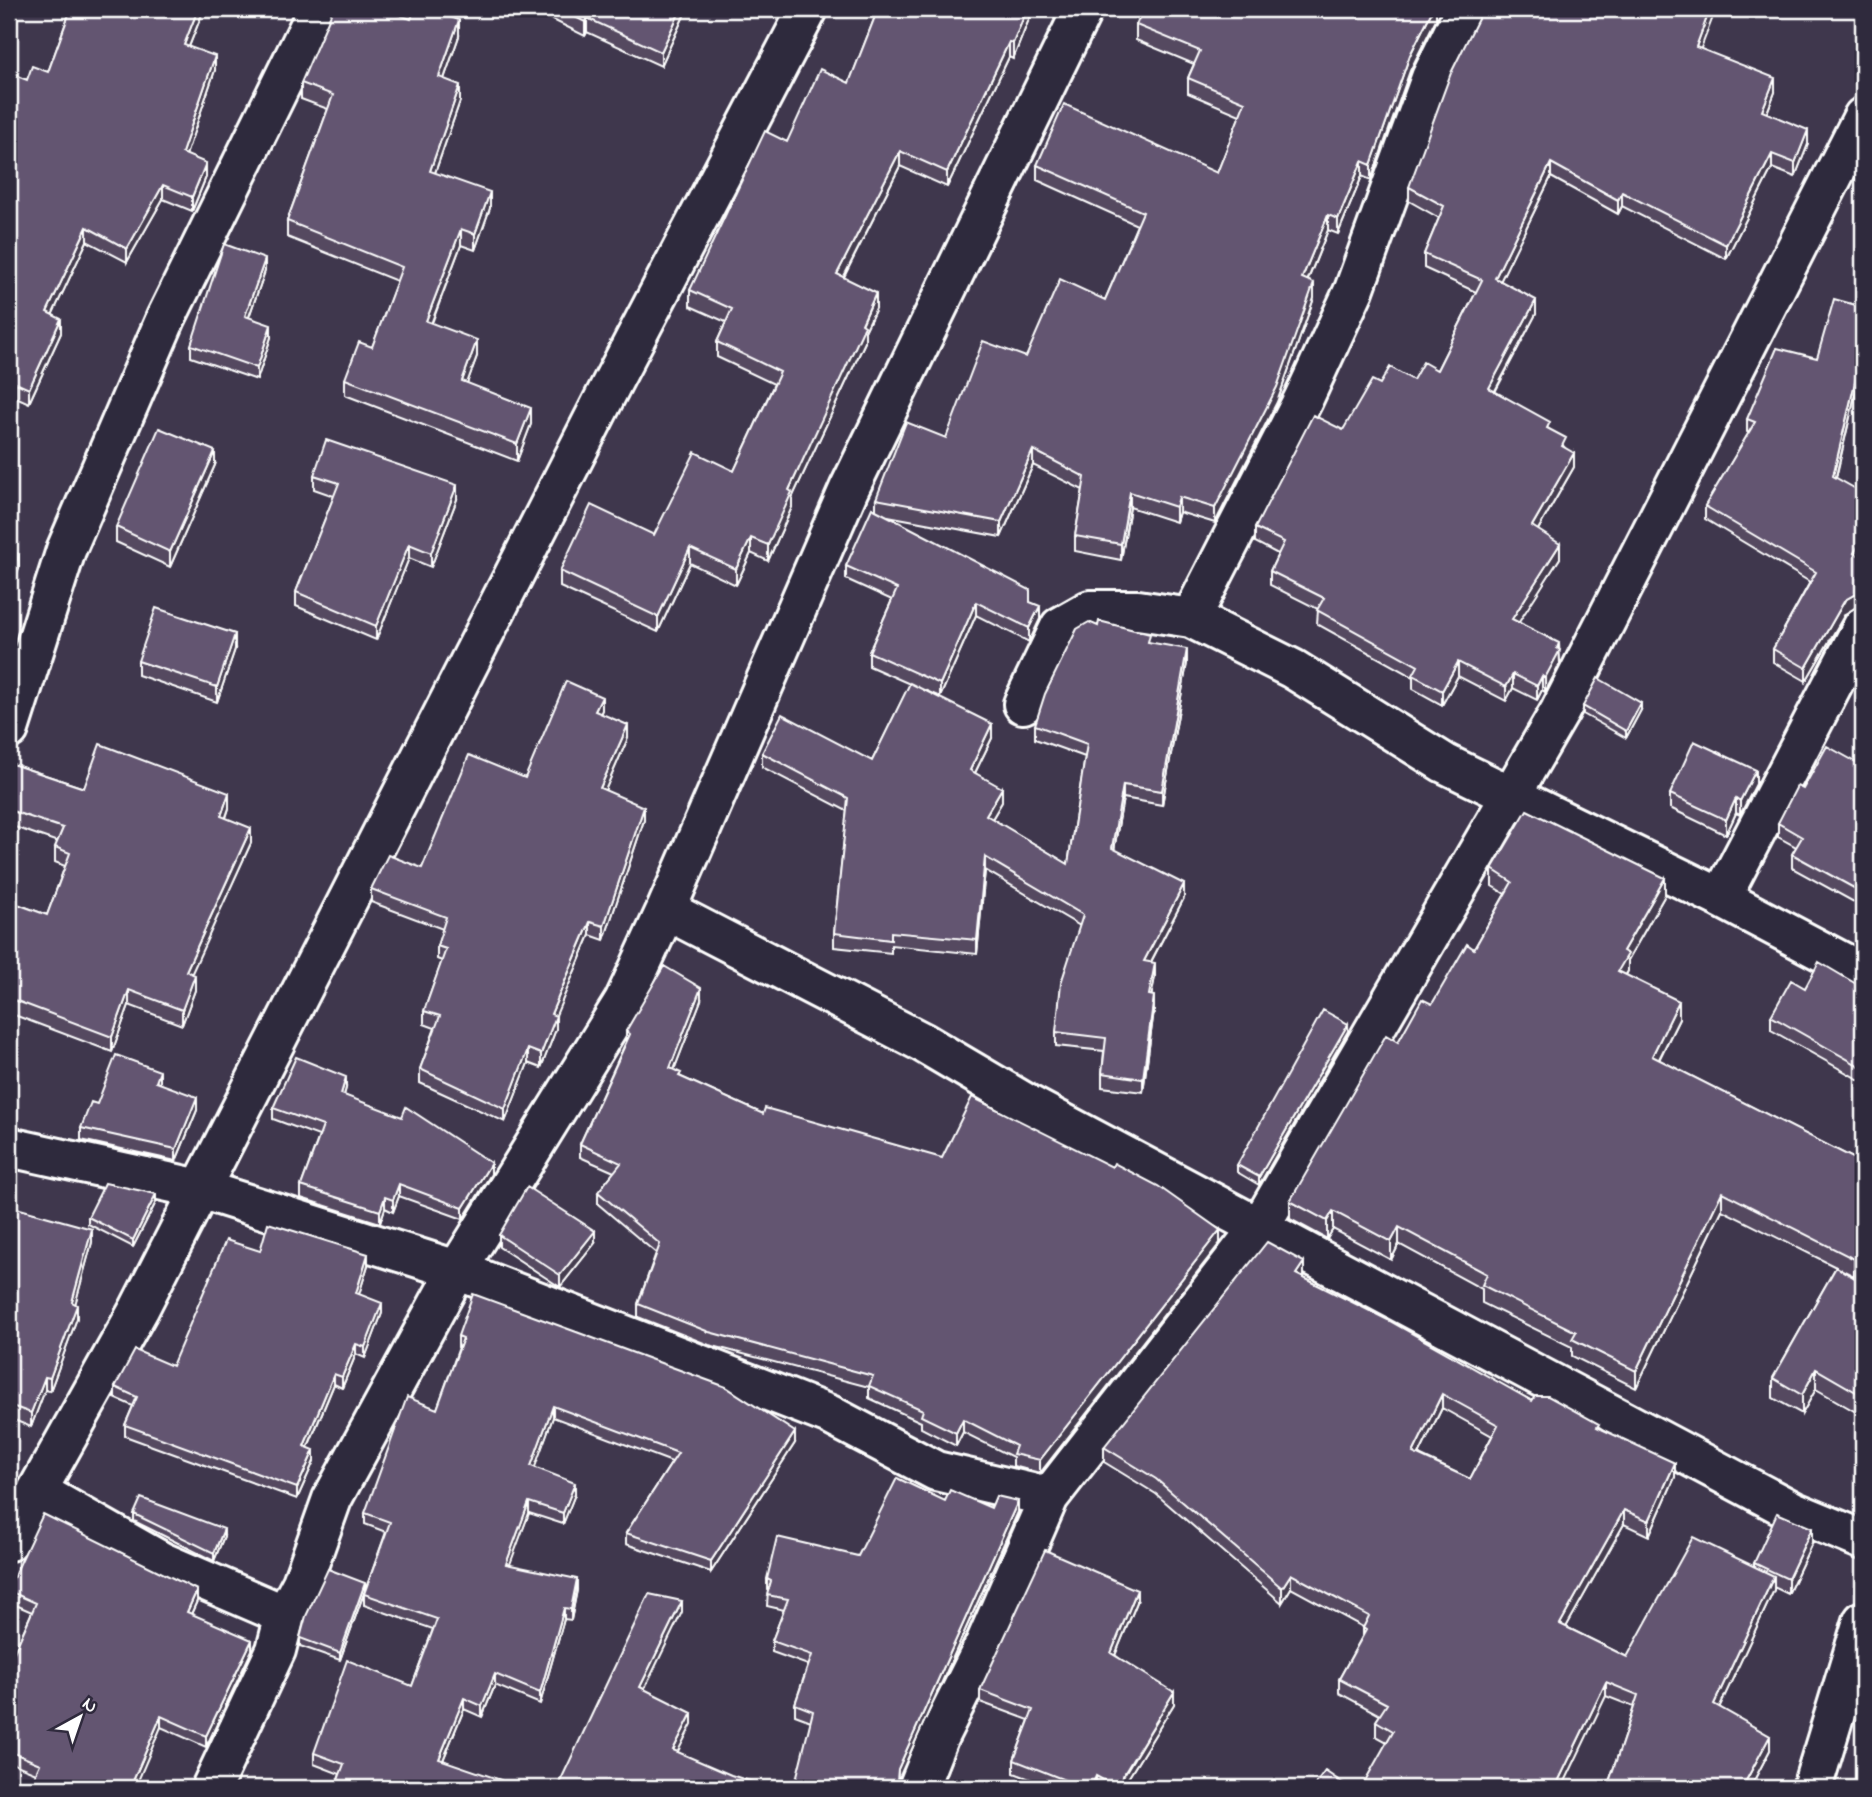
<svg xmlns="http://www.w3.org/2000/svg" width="1872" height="1797" viewBox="0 0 1872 1797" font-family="'Indie Flower',sans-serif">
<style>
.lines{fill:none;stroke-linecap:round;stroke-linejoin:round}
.street-casing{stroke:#fff;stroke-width:44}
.street{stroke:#2f2a3d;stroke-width:38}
.wall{fill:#554961;stroke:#fff;stroke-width:2;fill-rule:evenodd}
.shaded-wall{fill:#453c4f;stroke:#fff;stroke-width:2}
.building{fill:#635571;stroke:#fff;stroke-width:2;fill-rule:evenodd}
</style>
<rect width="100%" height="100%" fill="#3f374d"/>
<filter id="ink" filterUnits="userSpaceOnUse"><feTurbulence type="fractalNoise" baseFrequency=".0143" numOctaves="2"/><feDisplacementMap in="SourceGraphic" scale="14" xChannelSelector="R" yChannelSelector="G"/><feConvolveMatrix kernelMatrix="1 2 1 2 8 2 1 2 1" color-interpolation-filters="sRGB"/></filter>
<g filter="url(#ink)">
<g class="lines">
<defs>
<path id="street" d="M1191,618L1303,400L1354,290L1431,78L1465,9
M1023,704L1060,627L1090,610H1138L1191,618L1293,669L1444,763L1721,898L1863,973
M9,729L66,550L166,318L318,9
M1721,898L1863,626
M666,910L922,1042L1027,1104L1793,1511L1863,1540
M9,1147L200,1189L457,1270L830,1415L936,1471L1049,1497
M37,1491L162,1562L285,1615
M9,1541L139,1309L613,381L808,9
M211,1788L276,1650L285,1615L302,1583L332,1499L457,1270L624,1001L666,910L849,489L1083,9
M918,1788L938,1738L985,1644L1049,1497L1259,1228L1560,711L1863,117
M1812,1788L1863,1621"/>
</defs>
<use href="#street" class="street-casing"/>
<use href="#street" class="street"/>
</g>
<path class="wall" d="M48,9H204L189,47L215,70L186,155L206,177L192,211L163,199L127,262L87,241L52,315L61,333L29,403L16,397L9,412V73L27,80L48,72L69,14Z
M531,9H687L661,66L587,32L585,36Z
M878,9H1033L1013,59L1009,57L947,187L900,166L844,277L876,308L865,331V342L792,498V507L768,561L751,553L736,585L690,563L658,632L560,587V571L654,535L734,471L774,384L717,357V342L726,322L690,306V290L787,142L849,83Z
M1436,9V19L1410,71L1371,180L1362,176L1338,234L1328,230L1308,280L1314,298L1277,402L1215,523L1179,512L1176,522L1130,507L1121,560L1075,551V536L1083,490L1033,465L1001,537L888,516L1030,602L1040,619L1029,642L976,615L940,697L924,690L992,738L975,773L1002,802L992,819L1068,864L1085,757L1035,739V725L1150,643L1187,663L1162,805L1123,798L1114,850L1184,898L1151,962L1155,977L1151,995L1154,1010L1143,1092L1102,1087V1073L1104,1051L1056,1046V1032L1080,926L985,870L977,954L891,945V953L834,947V933L847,811L762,767V753L872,761L910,684L869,666V652L892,600L846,579V566L876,510V499L946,438L1026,357L1105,300L1137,225L1037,180V165L1217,173L1240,115L1188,93V78L1194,64L1136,40V25Z
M459,36L444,79L460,101L435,173L490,208L475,250L461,245L432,323L477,356L467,383L531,424L517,461L345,395V379L372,347L397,281L287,237V221L328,109L301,99V83Z
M1701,49L1775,92L1767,113L1808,144L1795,177L1772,168L1726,259L1622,206L1618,214L1551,177L1500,281L1536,314L1495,392L1550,430L1566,449L1574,467L1538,530L1560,558L1518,622L1559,649L1560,664L1545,692L1542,690L1537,700L1513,688L1506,701L1458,676L1442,705L1413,689V677L1317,624L1318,609L1270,585V571L1278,554L1255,542V528L1343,430L1380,384L1413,380L1437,370L1476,292L1424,268V254L1439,218L1409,201V187Z
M265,271L249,317L271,337L257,380L191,357V345Z
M1863,307V395L1856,391L1836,478L1863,551L1860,556L1863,557V605L1861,604L1845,614L1806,681L1773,662V649L1810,582L1705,519V506L1749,433L1747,432V419L1817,358Z
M215,465L170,567L116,542V527Z
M314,475L457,499L431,567L409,558L376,640L296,606V592L334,496L314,489Z
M235,649L217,702L138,675V661Z
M1583,706L1641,710L1626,738L1583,714Z
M602,710L600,713L628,738L605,790L644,820L604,940L590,935L555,1016L556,1029L541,1068L528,1063L505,1122L420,1083V1069L435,1028L424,1024V1011L442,961L437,959V946L443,929L371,902V889L422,868Z
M9,763L84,788L229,808L226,818L251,843L191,973L195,990L182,1025L129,1005L112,1052L9,1013V901L47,915L65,866L55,862V847L58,842L9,825Z
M1863,766V907L1792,868V854L1796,847L1778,837V823L1803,789Z
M1756,784L1740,815L1736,813L1726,835L1670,808V794Z
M1492,869L1665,895L1628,960V971L1626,975L1679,1019L1659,1060L1863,1163L1854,1276L1836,1267L1863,1283V1416L1816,1389L1802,1414L1773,1398V1378L1836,1267L1722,1210L1636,1388L1572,1356V1347L1482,1303V1289L1399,1244L1391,1260L1333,1229L1327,1239L1290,1219V1201L1398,1042L1432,1004L1474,949L1505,894L1492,886Z
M1805,988H1863V1082L1771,1030V1016Z
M701,1000L674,1070L681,1077L763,1114L1220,1243L1040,1473L1013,1466V1457L963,1432L956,1446L921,1428V1422L869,1398V1387L709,1345L638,1317V1304L656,1253L598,1204V1192L614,1172L580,1157V1144L626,1042V1031Z
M1348,1031L1259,1185L1237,1172V1165Z
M160,1083L197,1110L176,1161L81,1140V1128L97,1104Z
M346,1088L344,1095L491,1174L463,1219L399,1196L393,1212L385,1208L380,1223L301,1198V1186L319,1136L273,1119V1108Z
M156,1202L133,1247L88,1224V1217Z
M9,1206L92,1242L75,1304L77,1318L50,1391L45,1390L31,1427L9,1418Z
M499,1235L595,1243L560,1287L499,1247Z
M260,1251L368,1265L359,1294L382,1313L365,1358L356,1354L342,1388L334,1384L308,1447L314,1461L297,1499L125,1436V1425L133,1406L115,1398V1387L172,1366Z
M1304,1276L1303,1278L1532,1401L1599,1427L1675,1477L1649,1536L1624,1524L1566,1627L1627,1657L1754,1566V1563L1812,1543L1788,1594L1774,1587V1590L1719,1707L1770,1750L1750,1788H1607L1634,1707L1606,1696L1387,1742L1376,1736V1721L1380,1715L1339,1693V1679L1363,1635V1627L1291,1588L1282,1603L1156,1494L1104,1462V1447ZM1442,1408L1492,1436L1470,1479L1419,1455Z
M458,1336L795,1443L711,1572L626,1544V1533L672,1462L553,1417L534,1468L575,1494L563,1524L529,1513L509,1565L577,1590L571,1620L564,1619L540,1704L495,1685L482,1717L464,1709L443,1760L501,1788H338V1780L340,1774L314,1764V1753L412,1686L433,1629L364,1605V1594L386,1532L365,1524V1513L437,1409L459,1347H458Z
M945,1501L1018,1512L897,1782L811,1721L795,1715V1704L808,1665L772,1652V1641L784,1610L767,1606L768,1591L767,1590V1579L858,1556Z
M134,1514L224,1536L214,1561L134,1521Z
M9,1587L197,1601L191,1614L252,1650L206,1747L161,1727L36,1773L9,1762V1664L32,1612L9,1602Z
M365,1590L340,1660L300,1646V1638Z
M1137,1602L1115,1655L1174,1704L1122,1788H1054L1014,1773V1760L1029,1720L980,1702V1690Z"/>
<path class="shaded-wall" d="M198,9H204L184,59V45Z
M681,9H687L661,66V52Z
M1027,9H1033L1013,59V43Z
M1433,9H1436V19L1410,71L1371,180V165L1410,55Z
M1710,9H1716L1696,61V47Z
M587,18V32L585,36V22Z
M459,20V36L439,93V77Z
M1009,42V57L947,187V172Z
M215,56V70L182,167V153Z
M1775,78V92L1762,125V111Z
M460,85V101L430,187V171Z
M1808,130V144L1795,177V163Z
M900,151V166L837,290V274Z
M1772,154V168L1726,259V245Z
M1362,161V176L1338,234V219Z
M206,163V177L192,211V197Z
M1551,163V177L1495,292V278Z
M163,185V199L127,262V249Z
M490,192V208L475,250V234Z
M1622,192V206L1618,214V200Z
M1328,215V230L1302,294V278Z
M87,227V241L47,326V312Z
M461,229V245L426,337V321Z
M265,259V271L245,328V316Z
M1314,283V298L1277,402L1215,523V508Z
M876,293V308L865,331V342L792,498V507L768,561V545L789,490Z
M1536,300V314L1489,402V388Z
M61,319V333L29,403V389Z
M271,325V337L257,380V368Z
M477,340V356L462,397V381Z
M1856,378V391L1833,489V476Z
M16,383V397L9,412V398Z
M531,408V424L517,461V444Z
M1033,450V465L1001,537V522Z
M215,451V465L170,567V552Z
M1574,453V467L1532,540V526Z
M457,485V499L431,567V553Z
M1130,492V507L1121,560V544Z
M1179,497V512L1176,522V507Z
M751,538V553L736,585V569Z
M1863,538V551L1854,567V553Z
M409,544V558L376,640V626Z
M1560,544V558L1512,633V619Z
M690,548V563L658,632V617Z
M19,554V568L9,593V579Z
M1861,591V604L1845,614L1806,681V668L1845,600Z
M976,602V615L940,697V684Z
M1040,606V619L1029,642V628Z
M235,634V649L217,702V687Z
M1559,643L1560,664L1545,692V678Z
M1187,649V663L1162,805V791Z
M1458,662V676L1442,705V691Z
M1513,674V688L1506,701V687Z
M1542,676V690L1537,700V686Z
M602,697V710L595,724V711Z
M1641,703V710L1626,738V731Z
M992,724V738L970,783V770Z
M628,725V738L600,802V788Z
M1756,770V784L1740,815V801Z
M1123,785V798L1112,862V848Z
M1002,788V802L986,829V815Z
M229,793V808L221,831V816Z
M1736,798V813L1726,835V820Z
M644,807V820L604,940V926Z
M251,828V843L186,986V971Z
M985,857V870L977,954V940Z
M1665,878V895L1628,960V971L1618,988V971L1623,951Z
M1184,884V898L1144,975V961Z
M590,922V935L551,1027V1014Z
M1155,963V977L1149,1009V995Z
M195,975V990L182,1025V1010Z
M701,988V1000L670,1080V1068Z
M129,990V1005L112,1052V1037Z
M1154,996V1010L1143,1092V1079Z
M1679,1001V1019L1652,1073V1056Z
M556,1016V1029L541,1068V1054Z
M1348,1024V1031L1259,1185V1177Z
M528,1049V1063L505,1122V1109Z
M160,1071V1084L156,1082Z
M346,1077V1088L341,1106V1094Z
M197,1097V1110L176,1161V1149Z
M14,1159V1172L9,1190V1177Z
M491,1163V1174L463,1219V1208Z
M399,1184V1196L393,1212V1200Z
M1722,1192V1210L1636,1388V1371Z
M156,1194V1202L133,1247V1240Z
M385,1197V1208L380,1223V1211Z
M1333,1211V1229L1327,1239V1221Z
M1399,1227V1244L1391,1260V1242Z
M92,1229V1242L72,1316V1302Z
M1220,1230V1243L1040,1473V1460Z
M595,1231V1243L560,1287V1275Z
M1863,1240V1258L1854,1276V1259Z
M368,1254V1265L356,1304V1293Z
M1304,1262V1276L1296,1289V1274Z
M382,1303V1313L365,1358V1347Z
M77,1305V1318L50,1391V1378Z
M356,1344V1354L342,1388V1377Z
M1816,1369V1389L1802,1414V1395Z
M334,1374V1384L304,1456V1446Z
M45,1377V1390L31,1427V1413Z
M1442,1394V1408L1413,1467V1453Z
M553,1406V1417L531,1478V1466Z
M963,1419V1432L956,1446V1433Z
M795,1432V1443L711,1572V1561Z
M314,1450V1461L297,1499V1488Z
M1675,1463V1477L1649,1536V1521Z
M575,1483V1494L563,1524V1513Z
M1018,1501V1512L898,1780L897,1788L898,1769Z
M529,1502V1513L506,1575V1564Z
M1624,1510V1524L1560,1638V1624Z
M1812,1528V1543L1788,1594V1579Z
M224,1529V1536L214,1561V1553Z
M1291,1574V1588L1282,1603V1588Z
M1774,1576V1590L1714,1719V1704Z
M577,1579V1590L571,1620V1609Z
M365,1583V1590L340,1660V1653Z
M197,1590V1601L187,1623V1612Z
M1137,1590V1602L1111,1665V1653Z
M682,1601V1612L640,1698V1687Z
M564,1608V1619L540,1704V1693Z
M252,1640V1650L206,1747V1736Z
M495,1674V1685L482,1717V1706Z
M1606,1682V1696L1562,1788H1555Z
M1174,1692V1704L1122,1788H1116Z
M464,1698V1709L439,1770V1759Z
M692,1713V1724L673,1761V1750Z
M161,1716V1727L135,1788H130Z
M1770,1736V1750L1750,1788H1742Z
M1096,1776V1788H1091Z"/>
<path class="building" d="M71,9H198L184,45L215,56L182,153L206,163L192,197L163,185L127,249L87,227L47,312L61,319L29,389L16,383L9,398V73L27,80L32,66L48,72Z
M333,9H382L411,19L415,9H428L459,20L439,77L460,85L430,171L490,192L475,234L461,229L426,321L477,340L462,381L531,408L517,444L345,379L359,342L372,347L402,267L287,221L333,95L301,83Z
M559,9H681L661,52L587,18L585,22Z
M878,9H1027L1013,43L1009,42L947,172L900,151L837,274L876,293L862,324L865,326L789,490L792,492L768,545L751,538L736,569L690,548L658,617L560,571L591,505L654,535L695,452L734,471L780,372L717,342L732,309L690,290L765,131L787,142L820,69L849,83Z
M1143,9H1433L1410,55L1371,165L1362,161L1338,219L1328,215L1302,278L1314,283L1277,387L1215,508L1179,497L1176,507L1130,492L1121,544L1075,536L1085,477L1033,450L1001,522L876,499L906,422L946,438L983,341L1026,357L1060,279L1105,300L1143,212L1037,165L1064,104L1217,173L1245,102L1188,78L1200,51L1136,25Z
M1483,9H1710L1696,47L1775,78L1762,111L1808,130L1795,163L1772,154L1726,245L1622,192L1618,200L1551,163L1495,278L1536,300L1489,388L1550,422L1547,428L1566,438L1562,446L1574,453L1532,526L1560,544L1512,619L1559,643L1557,648L1560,650L1545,678L1542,676L1537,686L1513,674L1506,687L1458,662L1442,691L1413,675L1418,666L1317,610L1324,598L1270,571L1284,542L1255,528L1313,415L1343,430L1372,380L1380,384L1390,367L1413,380L1423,362L1437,370L1482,280L1424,254L1444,206L1409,187L1451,73Z
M224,244L265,259L245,316L271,325L257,368L191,345Z
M1834,299L1863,307V381L1856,378L1833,476L1863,493V538L1854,553L1863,557V591H1861L1845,600L1806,668L1773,649L1816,572L1705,506L1755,422L1747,419L1777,348L1817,358Z
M159,428L215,451L170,552L116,527Z
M326,440L457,485L431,553L409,544L376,626L296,592L339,483L314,475Z
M872,508L1030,590V602L1040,606L1029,628L976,602L940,684L869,652L897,589L846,566Z
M9,550L19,554L9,579Z
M156,608L235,634L217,687L138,661Z
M1099,621L1150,634L1148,642L1187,649L1162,791L1123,785L1112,848L1184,884L1144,961L1155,963L1149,995L1154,996L1143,1079L1102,1073L1106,1038L1056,1032L1061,983L1083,915L985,857L977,940L891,932V940L834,933L848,798L762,753L782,714L872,761L910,683L992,724L970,770L1002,788L986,815L1068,864L1087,744L1035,725L1045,694L1077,629L1089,622L1098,626Z
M1598,678L1641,703L1626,731L1583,706Z
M566,681L602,697L595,711L628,725L600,788L644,807L604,926L590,922L551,1014L556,1016L541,1054L528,1049L505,1109L420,1069L440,1016L424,1011L446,949L437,946L446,917L371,889L388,855L422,868L469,755L525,778Z
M1694,741L1756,770L1740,801L1736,798L1726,820L1670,794Z
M100,744L229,793L221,816L251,828L186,971L195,975L182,1010L129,990L112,1037L9,998V901L47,915L70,853L55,847L63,828L9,810V763L84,788Z
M1827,746L1863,766V893L1792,854L1802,837L1778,823L1797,786L1803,789Z
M1527,810L1665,878L1623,951L1628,954L1618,971L1679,1001L1652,1056L1863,1163V1240L1854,1259L1722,1192L1636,1371L1572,1339L1576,1332L1482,1285L1487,1274L1399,1227L1391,1242L1333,1211L1327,1221L1290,1201L1386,1035L1398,1042L1422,999L1432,1004L1467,944L1474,949L1512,882L1492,869Z
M1819,962L1863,988V1068L1771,1016L1791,980L1805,988Z
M664,966L701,988L670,1068L681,1073L679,1076L763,1114L765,1108L942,1158L972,1097L1112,1167L1114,1163L1158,1186L1220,1230L1040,1460L1013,1454L1016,1446L963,1419L956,1433L921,1416L923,1410L869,1386L873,1376L709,1332L638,1304L660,1244L598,1192L621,1163L580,1144L630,1034L626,1031Z
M1323,1010L1348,1024L1259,1177L1237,1165Z
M116,1055L160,1071L156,1082L197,1097L176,1149L81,1128L91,1102L97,1104Z
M296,1057L346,1077L341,1094L402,1117L406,1107L491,1163L463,1208L399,1184L393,1200L385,1197L380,1211L301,1186L323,1126L273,1108Z
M9,1158L14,1159L9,1177Z
M105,1183L156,1194L133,1240L88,1217Z
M527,1187L595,1231L560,1275L499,1235Z
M9,1206L92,1229L72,1302L77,1305L50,1378L45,1377L31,1413L9,1405Z
M268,1223L368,1254L356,1293L382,1303L365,1347L356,1344L342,1377L334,1374L304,1446L314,1450L297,1488L125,1425L137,1397L115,1387L135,1350L172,1366L226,1240L260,1251Z
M1267,1242L1304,1262L1296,1274L1388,1320L1532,1401L1535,1396H1548L1599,1424L1597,1427L1675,1463L1649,1521L1624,1510L1560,1624L1627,1657L1693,1537L1774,1576L1714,1704L1770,1736L1742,1788H1607L1638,1695L1606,1682L1555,1788H1361L1393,1731L1376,1721L1387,1704L1339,1679L1366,1630L1363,1628L1369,1616L1291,1574L1282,1588L1156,1479L1104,1447ZM1442,1394L1498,1425L1470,1479L1413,1453Z
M1836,1267L1863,1283V1396L1816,1369L1802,1395L1773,1378Z
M473,1294L726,1387L795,1432L711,1561L626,1533L678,1453L553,1406L531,1466L575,1483L563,1513L529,1502L506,1564L577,1579L571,1609L564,1608L540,1693L495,1674L482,1706L464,1698L439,1759L501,1780L498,1788H363L338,1780L344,1764L314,1753L347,1660L412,1686L437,1619L364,1594L390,1522L365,1513L407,1397L437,1409L463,1338L458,1336Z
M897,1478L945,1501L950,1490L991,1508L996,1496L1018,1501L898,1769L897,1781L901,1788H794L813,1711L795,1704L812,1655L772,1641L788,1599L767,1595L771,1581L767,1579L777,1537L858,1556Z
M141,1498L224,1529L214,1553L134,1514Z
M1777,1513L1812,1528L1788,1579L1754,1563Z
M43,1514L197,1590L187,1612L252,1640L206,1736L161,1716L130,1788H29L40,1764L9,1751V1664L36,1603L9,1591V1587Z
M1045,1550L1137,1590L1111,1653L1174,1692L1116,1787L1096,1776L1091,1788H1085L1014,1760L1033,1710L980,1690Z
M328,1569L365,1583L340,1653L300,1638L306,1616Z
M649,1594L682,1601L640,1687L692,1713L673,1750L731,1775L771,1788H557Z
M1325,1771L1350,1788H1313Z"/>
</g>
<rect width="1872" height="1797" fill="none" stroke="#2f2a3d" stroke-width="35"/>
<rect x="18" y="18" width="1837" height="1762" fill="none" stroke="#fff" stroke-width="2.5" filter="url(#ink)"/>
<g transform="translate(80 1717) rotate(40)" stroke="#2f2a3d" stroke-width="5" paint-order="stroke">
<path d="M0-5L12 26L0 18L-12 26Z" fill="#ffffff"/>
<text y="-10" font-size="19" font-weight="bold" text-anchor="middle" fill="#ffffff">N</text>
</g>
</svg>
